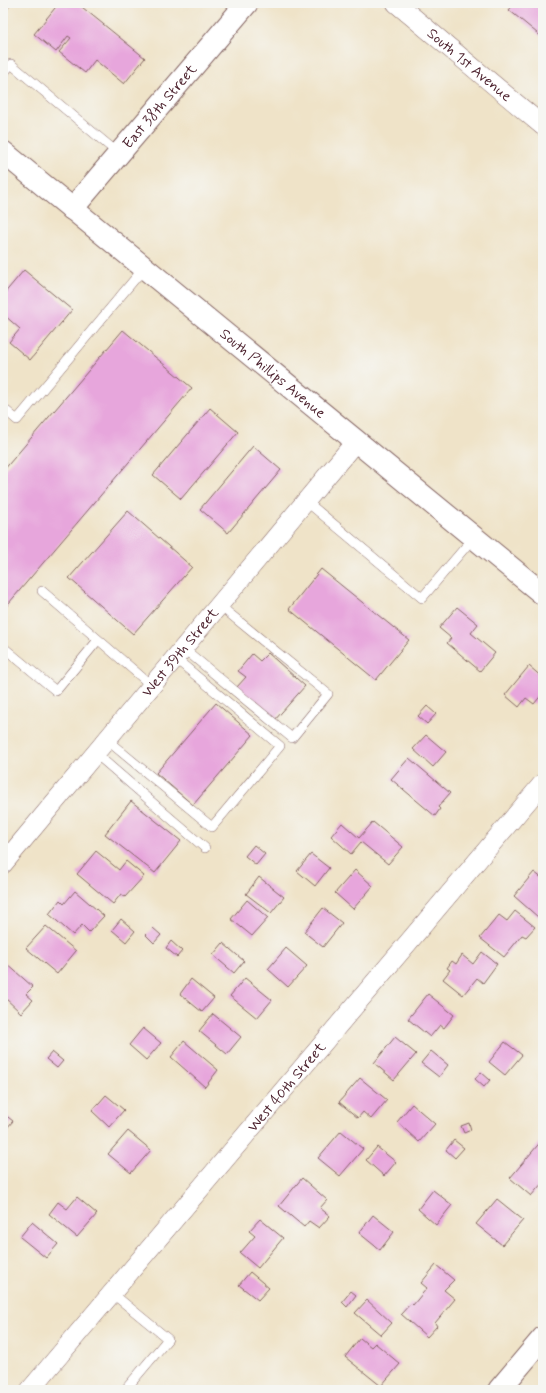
<svg xmlns="http://www.w3.org/2000/svg" width="546" height="1393" viewBox="0 0 546 1393" font-family="Mynerve,sans-serif">
<style>
.building{fill:#e7a6dc}
.lines{fill:none;stroke-linecap:round;stroke-linejoin:round}
.lane-casing{stroke:#846462;stroke-width:10}
.street-casing{stroke:#846462;stroke-width:20}
.secondary-casing{stroke:#846462;stroke-width:24}
.lane{stroke:#fff;stroke-width:9}
.street{stroke:#fff;stroke-width:19}
.secondary{stroke:#fff;stroke-width:22}
.labels{text-anchor:middle;stroke-width:3;stroke-linejoin:round;paint-order:stroke}
.street-label{font-size:15px;fill:#4a1f2b;stroke:#f6f6f2}
</style>
<rect width="100%" height="100%" fill="#f6f6f2"/>
<filter id="ink" filterUnits="userSpaceOnUse"><feTurbulence type="fractalNoise" baseFrequency=".025" numOctaves="2"/><feDisplacementMap in="SourceGraphic" scale="8" xChannelSelector="R" yChannelSelector="G"/><feConvolveMatrix kernelMatrix="1 2 1 2 8 2 1 2 1" color-interpolation-filters="sRGB"/></filter>
<filter id="wash" filterUnits="userSpaceOnUse"><feTurbulence type="fractalNoise" baseFrequency=".012" numOctaves="4" result="noise"/><feDisplacementMap in="SourceGraphic" scale="16" xChannelSelector="R" yChannelSelector="G"/><feGaussianBlur stdDeviation="0.9" result="paint"/><feColorMatrix in="noise" values="0 0 0 0 0 0 0 0 0 0 0 0 0 0 0 0 0 1.4 0 .05"/><feComposite in="paint" operator="in"/></filter>
<g filter="url(#wash)">
<rect width="100%" height="100%" fill="#efe3c8"/>
<g id="blocks">
<path class="building" d="M59,3H77L145,58L124,84L95,60L85,73L59,52L71,38L68,36L56,52L34,34Z
M515,3H543V38L509,10Z
M24,270L72,310L30,360L9,342L20,329L3,314V295Z
M123,330L192,388L3,610V471Z
M210,408L238,432L181,499L153,475Z
M253,446L281,470L228,533L200,509Z
M128,511L192,567L133,634L69,578Z
M321,569L409,640L376,680L289,609Z
M457,607L478,624L471,633L495,653L480,671L447,643L451,638L439,628Z
M268,653L305,686L274,721L236,688L246,677L238,671L252,654L260,661Z
M529,666L543,678V693L534,704L526,698L519,707L505,695Z
M216,703L253,735L193,805L156,773Z
M427,706L436,714L427,724L418,716Z
M426,735L446,752L433,767L413,749Z
M409,758L450,793L438,807L440,809L435,816L391,779Z
M131,801L181,841L155,873L105,834Z
M373,822L403,847L388,864L361,842L351,854L331,836L342,823L359,838Z
M254,845L265,854L256,865L245,856Z
M96,851L119,870L126,861L144,876L125,897L121,894L113,904L77,874Z
M311,854L329,868L315,886L297,871Z
M355,870L373,886L353,909L335,893Z
M534,872L543,879V911L538,917L514,896Z
M259,877L284,897L271,913L246,894Z
M75,891L104,916L89,932L82,925L73,935L49,914L60,900L64,904Z
M247,900L268,918L252,936L231,919Z
M323,908L342,923L323,947L304,932Z
M515,911L535,927L526,937L522,935L504,957L480,938L499,915L507,921Z
M121,919L135,931L126,942L112,930Z
M46,926L76,951L57,974L26,948Z
M153,928L161,935L154,943L146,935Z
M171,941L182,951L177,957L166,948Z
M223,943L244,961L234,973L213,955Z
M286,948L307,966L288,987L268,969Z
M482,952L497,964L483,983L477,978L463,995L443,979L450,970L447,968L452,961L456,964L462,955L473,964Z
M6,963L33,987L26,994L33,1000L21,1013L3,996V967Z
M245,978L272,1000L257,1018L230,996Z
M191,979L214,998L202,1012L180,994Z
M428,994L454,1015L444,1028L440,1025L430,1037L408,1019Z
M213,1014L241,1037L227,1054L199,1031Z
M143,1028L161,1043L146,1060L129,1045Z
M395,1037L416,1054L394,1080L374,1063Z
M184,1041L218,1070L205,1087L171,1057Z
M505,1042L522,1055L505,1075L489,1062Z
M431,1051L448,1065L439,1077L421,1063Z
M52,1052L63,1061L57,1068L46,1059Z
M481,1072L490,1080L484,1087L475,1079Z
M360,1078L387,1100L371,1119L363,1112L358,1118L339,1102Z
M106,1095L124,1110L109,1127L92,1111Z
M412,1104L435,1124L419,1142L397,1122Z
M4,1114L13,1121L6,1129L3,1127V1116Z
M469,1123L471,1130L464,1133L461,1126Z
M128,1131L151,1150L131,1173L108,1154Z
M341,1131L363,1149L340,1176L318,1158Z
M543,1139V1182L531,1196L510,1178Z
M454,1140L464,1148L455,1158L446,1150Z
M377,1147L396,1162L384,1176L366,1160Z
M302,1178L327,1200L320,1208L330,1216L319,1228L309,1221L304,1227L279,1206Z
M433,1190L452,1205L436,1225L418,1209Z
M77,1197L97,1214L77,1237L49,1214L58,1202L67,1209Z
M497,1199L523,1220L502,1245L476,1224Z
M373,1215L394,1232L380,1250L359,1233Z
M260,1219L283,1238L258,1268L240,1253L255,1236L249,1231Z
M32,1222L58,1244L46,1258L20,1237Z
M436,1265L454,1280L444,1290L455,1299L435,1323L437,1326L427,1337L401,1314L411,1303L413,1305L427,1288L421,1283Z
M250,1272L269,1288L258,1300L239,1285Z
M351,1291L356,1295L347,1307L342,1302Z
M367,1300L392,1323L381,1335L355,1313Z
M360,1338L371,1347L375,1343L400,1364L381,1386L345,1357Z"/>
</g>
</g>
<g filter="url(#ink)">
<use href="#blocks" fill-opacity="0" stroke="#846462" stroke-width="1"/>
<g class="lines">
<defs>
<path id="lane" d="M3,7L6,3
M3,74L11,64L119,154
M3,408L17,420L144,268
M306,501L422,598L474,537
M42,591L152,686
M3,647L56,691L98,640
M183,648L292,738L328,694L219,605
M107,740L212,827L280,746L175,658
M95,753L205,848
M112,1293L168,1339L125,1390"/>
<g id="street">
<path id="s1" d="M396,3L543,126"/>
<path id="s2" d="M3,864L356,441"/>
<path id="s3" d="M30,1390L543,783"/>
</g>
<g id="secondary">
<path id="s4" d="M3,152L543,594"/>
<path id="s5" d="M72,209L247,3"/>
<path d="M499,1390L543,1338"/>
</g>
</defs>
<use href="#lane" class="lane-casing"/>
<use href="#street" class="street-casing"/>
<use href="#secondary" class="secondary-casing"/>
<use href="#lane" class="lane"/>
<use href="#street" class="street"/>
<use href="#secondary" class="secondary"/>
</g>
</g>
<g class="labels">
<g class="street-label">
<text dy="5" stroke="none"><textPath href="#s1" startOffset="96">South 1st Avenue</textPath></text>
<text dy="5" stroke="none"><textPath href="#s5" startOffset="135">East 38th Street</textPath></text>
<text dy="5" stroke="none"><textPath href="#s4" startOffset="349">South Phillips Avenue</textPath></text>
<text dy="5" stroke="none"><textPath href="#s2" startOffset="276">West 39th Street</textPath></text>
<text dy="5" stroke="none"><textPath href="#s3" startOffset="397">West 40th Street</textPath></text>
</g>
</g>
<rect width="546" height="1393" fill="none" stroke="#f6f6f2" stroke-width="16"/>
</svg>
